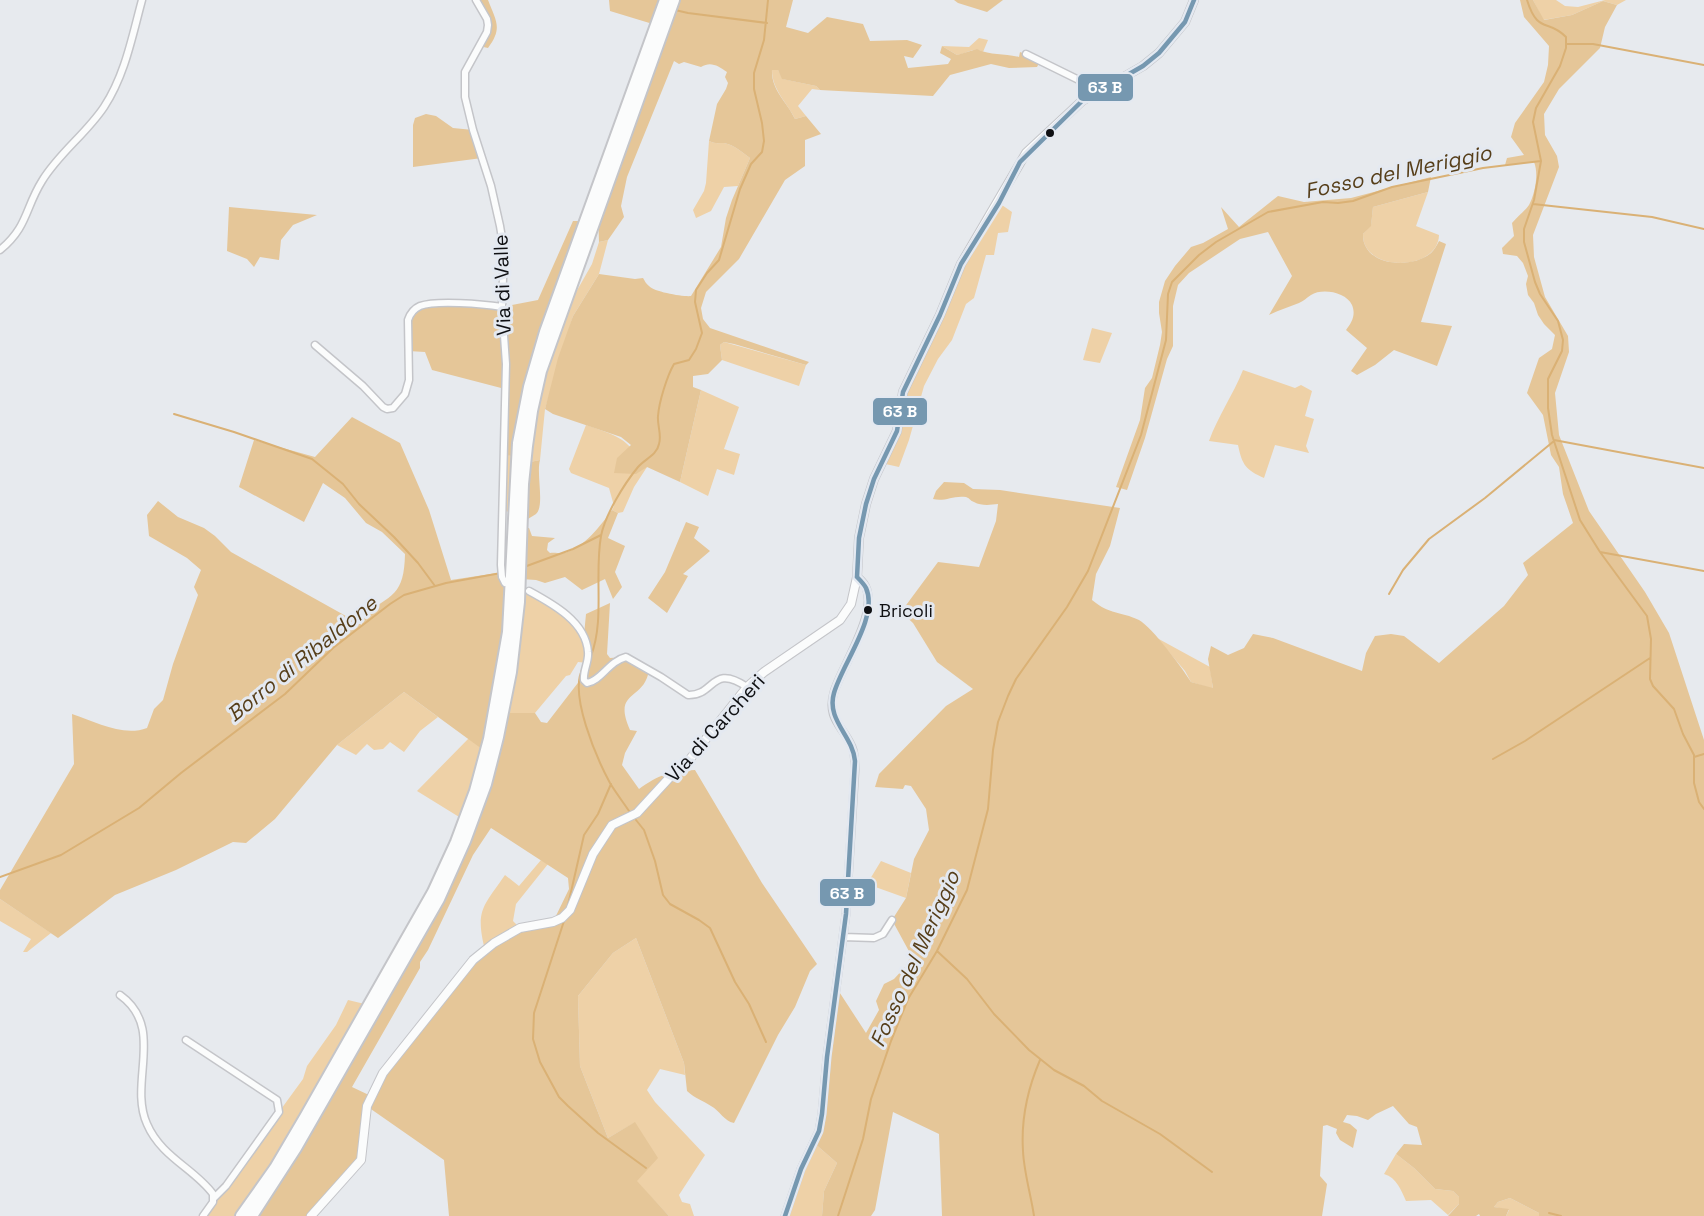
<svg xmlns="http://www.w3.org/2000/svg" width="1704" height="1216" viewBox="0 0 1704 1216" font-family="'Space Grotesk',sans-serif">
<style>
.green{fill:#eed1a7}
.forest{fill:#e5c698;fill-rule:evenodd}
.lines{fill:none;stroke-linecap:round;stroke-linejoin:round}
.stream{stroke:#dab175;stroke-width:2}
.minor-casing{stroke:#c4c5c9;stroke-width:9}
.tertiary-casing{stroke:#c4c5c9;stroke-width:10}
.trunk-casing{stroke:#c4c5c9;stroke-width:14}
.minor{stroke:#fbfcfc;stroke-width:6}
.tertiary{stroke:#fbfcfc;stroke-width:8}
.trunk{stroke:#fbfcfc;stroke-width:10}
.bus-1-casing{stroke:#e4e9f1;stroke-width:9}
.bus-1{stroke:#7698b0;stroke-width:4.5}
.bus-dot{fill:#0f1013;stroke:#e4e9f1;stroke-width:2}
.labels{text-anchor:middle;stroke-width:6;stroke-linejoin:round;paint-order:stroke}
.bus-label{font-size:18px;fill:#0f1013;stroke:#e4e9f1;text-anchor:start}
.street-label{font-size:20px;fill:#0f1013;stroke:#e4e9f1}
.water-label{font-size:21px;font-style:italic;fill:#563e19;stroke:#e4e9f1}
.line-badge{stroke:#e4e9f1;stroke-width:2}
.badge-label{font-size:16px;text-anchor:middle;font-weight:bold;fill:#fff}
</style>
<rect width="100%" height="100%" fill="#e7eaee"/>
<path class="green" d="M1533,0H1556L1565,6L1578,7L1605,0H1626L1617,5L1603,1L1572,15L1543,20Z
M979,38L988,40L983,52C974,46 967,54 957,55L942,46L969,47Z
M772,70H778L783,79L816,86L820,90L812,89L798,106L806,116L795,119C787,102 772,90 772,70Z
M709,141C715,144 718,143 724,143C734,145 742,152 750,158L738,186L724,187L711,211L696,218L693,210L704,191L706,183Z
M1428,192L1416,226L1439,235C1438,272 1362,273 1363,234L1371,225L1373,207Z
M999,203L1012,212L1008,232L998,233L994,255H986L974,298L966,304L952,340L938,359L924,386L909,440L899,467L881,463L897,431L903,392L961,264Z
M608,240L599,274L573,316L545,409L540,460L525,463L532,411L571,301L592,264L599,242Z
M1092,328L1112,333L1100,363L1083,360Z
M724,342L806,365L799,386L722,360L720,345Z
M1243,370L1295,388L1301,385L1312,391L1305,416L1314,419L1306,446L1309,453L1275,445L1264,478C1246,470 1242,465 1238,445L1209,441C1218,416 1233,395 1243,370Z
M701,390L739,407L724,449L740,454L734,475L717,469L708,496L680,482Z
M586,425C621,437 624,437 647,467L634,487L623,512L618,513L612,510L614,506L609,488L571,473L569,469Z
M504,455L517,457L514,512L503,511Z
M520,588C537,593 576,619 583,635C587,642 586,655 588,663L578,662L570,675L566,676L535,713H503Z
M1157,638L1210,667L1213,689L1191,682L1185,671Z
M404,692L438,717L420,731L404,752L390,742L383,749L374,750L367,744L356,755L337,745Z
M469,738L486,752L464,820L417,791Z
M541,860L548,864L516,904L513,921L520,928L485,950C475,910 483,907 505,875L519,886Z
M881,861L911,873L906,898L867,884Z
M0,899L51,933L27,952H23L31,939L0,921Z
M636,938L684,1063L685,1075L660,1069L647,1090L655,1102L705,1155L679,1195L682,1202L690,1204L694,1216H669L636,1181L634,1123L608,1138L580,1066L578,996L613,953Z
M348,1000L369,1005L241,1216H203L303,1079L307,1066L336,1025Z
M813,1142L837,1163L824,1191L822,1216H785Z
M1396,1154L1414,1168L1435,1189L1453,1191L1459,1197V1204L1448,1215L1431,1200L1406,1201C1401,1190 1397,1178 1384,1174Z
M1510,1198L1539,1213V1216H1506L1509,1210L1494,1207L1498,1202Z"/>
<path class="forest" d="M476,0H488C496,21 503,28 488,48L479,46L488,25Z
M609,0H665L656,25L610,11Z
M674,0H793L786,27L808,33L827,17L863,24L870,41L907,40L922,45L913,58L904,56L908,68L948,64L951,59L940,53L942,46L957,55L977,49C991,56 1004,53 1019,57L1020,52L1040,61L1037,67L1009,68L991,64L950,75L933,96L820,90L816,86L782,79L778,70H772C771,90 787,102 795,119L806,116L821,134L805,140V166L785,180L739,259L706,292L701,308L703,319L710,328L809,362L806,365L734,344L724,342L720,345L722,360L708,374L693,376V387L701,390L680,482L647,467L636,474L614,473L617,458L631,445L621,437L553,414L545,409L558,358L573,316L599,274L635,279L643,278C645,281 646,284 649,286C654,292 684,297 691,296L721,247L726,218L732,200L750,158C742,152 734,145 724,143C718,143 715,144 709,141L717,104L726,89L728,83L725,77L727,72C718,66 711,61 701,67L684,62L679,64L674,61L627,177L621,206L624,217L608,240L599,242L598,210Z
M954,0H1003L987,12L958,3Z
M1520,0H1533L1544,20L1572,15L1603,1L1617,5L1605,27L1600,48L1559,89L1544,114L1545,135L1557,156L1559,167L1533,235L1534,257L1545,297L1568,336L1569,352L1555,393L1559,435L1589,511L1645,592L1669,633L1704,740V1216H1539V1213L1510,1198L1498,1202L1494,1207L1509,1209L1506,1216H1480L1479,1214L1476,1216H1448L1459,1204V1197L1453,1191L1435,1189L1414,1168L1396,1154L1404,1144L1422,1145L1417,1127L1409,1124L1393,1106L1376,1114L1368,1120L1357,1116L1347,1115L1343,1122L1350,1124L1357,1130L1353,1148L1340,1140L1336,1133L1337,1129L1327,1125L1323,1126L1320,1176L1327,1184L1322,1216H942L939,1134L893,1112L875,1210L871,1216H822L824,1191L837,1163L813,1142L819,1131L836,987L866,1033L879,1010L876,1001L884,984L894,979L906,966L911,955L892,920L906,898L914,859L929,830L926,809L911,786L905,785L903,789L875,787L879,774L946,706L973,689L937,662L913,623L901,612L938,562L979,567L996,521L998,504C990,505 981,506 974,502C969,500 971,499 966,497C953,495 945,502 933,499L936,491L944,482L964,483L973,489L1000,490L1120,508L1110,546L1096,574L1092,600C1110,615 1120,611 1139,620C1152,627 1183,669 1191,682L1213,688L1208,659L1211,646L1228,655L1244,648L1253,634L1273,638L1362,671L1366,653L1375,636L1391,634L1404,636L1439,663L1504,606L1528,575L1523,563L1573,523L1563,494L1559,467L1551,455L1543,415L1527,393L1539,358L1552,349L1555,335L1544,324L1538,315L1534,303L1528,295L1526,284L1528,276L1523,263L1517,256L1503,254L1502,248L1514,236L1512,223C1517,217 1525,211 1529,205C1535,194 1539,174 1534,162L1505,165L1507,158L1524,155L1511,137L1515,123L1544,82L1548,65L1549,46L1524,17Z
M426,114L436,116L453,128L473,130L482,158L413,167V125L415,118Z
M1431,177L1428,192L1373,207L1371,226L1363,234C1362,266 1411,270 1431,253C1434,250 1437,245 1439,241L1446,244L1421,322L1452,326L1437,366L1394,350L1375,365L1357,375L1351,371L1367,348L1346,330C1352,322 1356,315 1352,305C1346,292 1322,288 1311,295C1306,298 1304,301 1299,303C1289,307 1279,310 1269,315L1292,276L1268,232L1240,239L1189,273L1178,285L1173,306V346L1167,359L1145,438L1127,490L1116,487L1140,420L1145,388L1152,378L1160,345L1162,332L1159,313V302L1165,281L1175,266L1191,247L1203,243L1228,229L1221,207L1239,227L1278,196L1304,202L1351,198Z
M229,207L317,215L293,225L281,240L279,260L260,257L254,267L247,259L227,251Z
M573,221H585L517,457L504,455L505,389L432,370L425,352L408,351L410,314L429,304L502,307L538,300Z
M352,417L400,443L429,510L451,580L497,573L512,572L486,752L404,692L337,745L275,819L246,843L233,842L176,870L115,895L58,938L0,899V890L74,764L72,714C96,722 123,737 147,728L154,709L163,700L173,664L198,595L194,587L201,570L187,558L149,536L147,515L158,501L178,517L204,528L215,536L231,552L362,625L360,616C393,595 404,595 405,554L382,532L366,523L345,498L323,483L304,522L239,487L254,440L315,457Z
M540,460C536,474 545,506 536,514C532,517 527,519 523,522L525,463Z
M612,510L618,513L608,538L625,546L615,572L622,587L613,599L605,579L582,590L565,577L545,583L536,580L521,579L522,528H529L532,536L555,538L548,543L547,550L550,553C555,552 560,554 564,553C583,549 601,525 612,510Z
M686,522L699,527L694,538L710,551L683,574L688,576L667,613L648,598L665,572Z
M610,603L607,654L610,658L626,657L649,670C644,702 612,689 630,730L637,731L625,753L622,765L639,789C658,775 671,771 695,770L762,883L817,964L810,971L795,1007L778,1035L734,1123C724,1121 720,1111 711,1106C702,1100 696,1099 687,1091L684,1063L636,938L613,953L578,996L580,1066L608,1138L635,1122L658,1158L637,1181L669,1216H449L444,1160L368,1107L361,1160L311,1216H252L439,899L503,713H535L541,722L547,723L584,675L588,663L584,635L586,614ZM491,828L568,878L569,889L553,922L520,928L473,960L374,1089L371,1096L352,1087L420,968V962L428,950L473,855Z"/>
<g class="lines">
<path class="stream" d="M1527,0C1538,35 1548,18 1566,37V48L1560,66L1536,108L1533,122L1541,161L1534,200L1524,229V242L1535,282L1540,294L1558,321L1563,340L1562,351L1548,379V408L1552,435L1580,520L1600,552L1647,616L1651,639L1650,679L1653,686L1674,709L1683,734L1694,755V783L1699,802L1704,809
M675,10L688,13L767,23
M1566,44H1593L1704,65
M1533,204L1652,217L1704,229
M174,414L234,432L312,459L343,484L359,504L394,537L418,563L435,586
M1554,440L1704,468
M1600,552L1704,571
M524,567L573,549L601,535
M1389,594L1403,570L1429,539L1485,498L1554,441
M591,656C605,619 594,575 601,536C605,515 624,484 638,467C645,459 657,455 659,444C662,435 657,425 658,416C659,402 667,376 674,364L689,360L696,349L702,333L695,302L696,290L707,273L719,260L740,189L751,164L762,152L764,141L762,123L754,89V73L764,40L768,0
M583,668C568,693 597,759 610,783C616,793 623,802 629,811
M1694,757L1704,754
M1493,759L1525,741L1650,658
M636,820L644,830L655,861L663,895L670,904L699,920L710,928L735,982L749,1004L766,1042
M0,877L61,855L139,808L181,773L285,694L333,648L390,604L404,595L446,583L501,573
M568,905L584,835L598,814L611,784
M564,921L534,1013L533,1039L540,1062L559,1097L568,1106L598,1133L646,1168
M937,951L967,979L994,1014L1029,1050L1054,1070L1084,1086L1102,1101L1160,1134L1212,1172
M1549,1213L1561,1216
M838,1216L863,1139L871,1099L891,1041L908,999L937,951L967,890L988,809L993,750L998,722L1008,696L1016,679L1067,607L1088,571L1141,435L1166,340L1168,294L1172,282L1199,255L1216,242L1268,212L1323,202L1338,203L1353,201L1392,187L1483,168L1541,161
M1034,1216C1031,1195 1024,1173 1023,1151C1021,1121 1028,1088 1040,1060"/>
<defs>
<path id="minor" d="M476,0L487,19L488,25L487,32L465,72V97L473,130L491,186L500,226L504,250L502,307L506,364L501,565L502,577L505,583
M1026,54L1091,86L1097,93
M0,250C28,227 25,208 42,181C59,153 86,134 104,107C125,75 132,37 142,0
M315,345L363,386L383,407L387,409L393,408L405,394L409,380L408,320C410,314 413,309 420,306C436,300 483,304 502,307
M529,591C553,604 586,622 588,652C589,662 583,670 584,680L587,683C601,681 609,661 626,657L661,677L688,695C715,696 711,663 747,687
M843,937L874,938L883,934L892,920
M120,995C166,1028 128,1082 147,1124C161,1157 195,1169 213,1194V1202L203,1216
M186,1040L277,1100L279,1112L226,1186L214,1198
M785,1216L801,1169L819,1131L822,1114L827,1057L846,914L855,770C855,763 855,754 852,747C843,726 826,719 834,692C841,666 890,598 857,577"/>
<path id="tertiary" d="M311,1216L361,1160L367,1106L383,1073L473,960L494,943L520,928L553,922L562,918L570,910L593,854L612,825L637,813L671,776L686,764L747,687L764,672L840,620L851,604L857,577L859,538L866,504L874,479L897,431L903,392L940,315L961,264L1026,153L1082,101L1143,66L1159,53L1185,22L1194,0"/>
<path id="trunk" d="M241,1216L275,1168L305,1117L433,892L456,842L475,791L489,739L508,632L518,443L529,387L545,332L665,0
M252,1216L296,1148L439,899L465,841L486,784L498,737L511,672L519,602L523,484L527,446L532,411L541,371L674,0"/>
</defs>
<use href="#minor" class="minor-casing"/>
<use href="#tertiary" class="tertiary-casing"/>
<use href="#trunk" class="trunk-casing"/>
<use href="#minor" class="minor"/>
<use href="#tertiary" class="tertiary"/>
<use href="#trunk" class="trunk"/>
<defs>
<path id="bus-1" d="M857,577L859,538L866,504L874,479L897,431L903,392L940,315L961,264L999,203L1020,162L1082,101L1143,66L1159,53L1185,22L1194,0
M785,1216L801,1169L819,1131L822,1114L827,1057L846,914L855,761C853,736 826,720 834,693C842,664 879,617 866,588C864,584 860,580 857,577"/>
</defs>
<use href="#bus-1" class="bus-1-casing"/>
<use href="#bus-1" class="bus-1"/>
</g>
<g class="bus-dot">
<circle cx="1050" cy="133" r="5"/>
<circle cx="868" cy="610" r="5"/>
</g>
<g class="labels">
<g class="bus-label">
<text x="879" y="617">Bricoli</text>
</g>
<g class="street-label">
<text transform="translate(502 285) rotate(-92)" y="7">Via di Valle</text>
<text transform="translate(715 728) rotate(-48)" y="7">Via di Carcheri</text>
</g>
<g class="water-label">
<text transform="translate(1398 172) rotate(-12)" y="7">Fosso del Meriggio</text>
<text transform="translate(302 659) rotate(-39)" y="7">Borro di Ribaldone</text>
<text transform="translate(915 959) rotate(-66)" y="7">Fosso del Meriggio</text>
</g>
</g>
<g class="line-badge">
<rect x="1077" y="73" width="57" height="29" rx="6" fill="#7698b0"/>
<rect x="872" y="397" width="56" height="29" rx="6" fill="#7698b0"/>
<rect x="819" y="878" width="57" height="29" rx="6" fill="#7698b0"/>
</g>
<g class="badge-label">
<text x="1105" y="93">63 B</text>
<text x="900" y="417">63 B</text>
<text x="847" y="899">63 B</text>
</g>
</svg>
